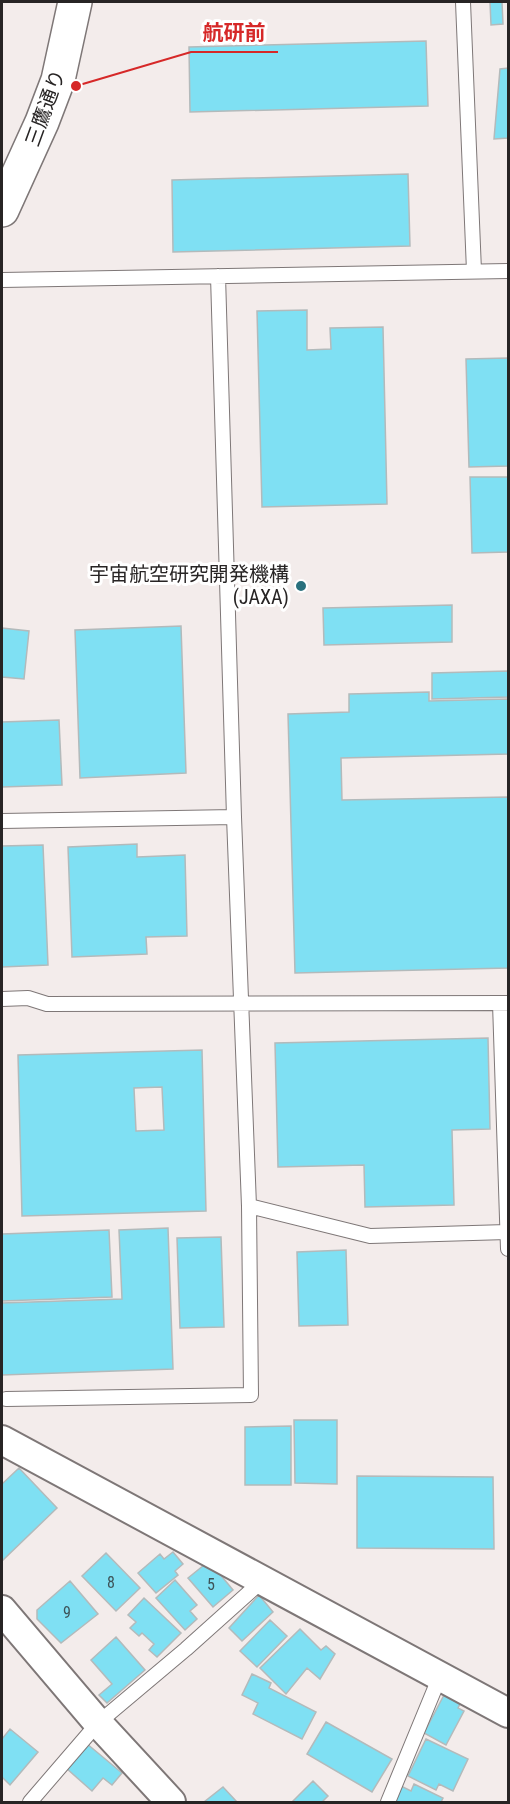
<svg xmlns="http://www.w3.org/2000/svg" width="510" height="1804" viewBox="0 0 510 1804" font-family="'Roboto Condensed','Noto Sans JP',sans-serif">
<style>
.building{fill:#7fe0f3;stroke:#b3babb;stroke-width:1.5;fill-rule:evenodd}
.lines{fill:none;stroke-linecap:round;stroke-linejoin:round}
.service-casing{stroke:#7e7777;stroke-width:16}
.minor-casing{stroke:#7e7777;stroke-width:32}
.secondary-casing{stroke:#7e7777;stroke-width:36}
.service{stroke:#fff;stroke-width:14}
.minor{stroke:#fff;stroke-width:28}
.secondary{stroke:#fff;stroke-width:33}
.poi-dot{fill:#29707d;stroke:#fff;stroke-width:2}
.labels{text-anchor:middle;stroke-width:6;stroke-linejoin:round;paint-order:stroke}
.number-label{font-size:16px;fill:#3d5358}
.street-label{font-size:20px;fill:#272424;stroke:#fff}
.poi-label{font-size:20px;fill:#272424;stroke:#fff;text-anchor:end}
.leader{fill:none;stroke:#d62828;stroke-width:2}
.callout-dot{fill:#d62828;stroke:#fff;stroke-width:2}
.callout-label{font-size:21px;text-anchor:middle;font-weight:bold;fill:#d62828;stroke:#fff;stroke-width:6;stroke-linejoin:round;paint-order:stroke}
</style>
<rect width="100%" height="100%" fill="#f3eceb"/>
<path class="building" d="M490,2H502L503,24L491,25Z
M426,41L428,106L190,112L189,47Z
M508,68V138L494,139L500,69Z
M408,174L410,246L173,252L172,180Z
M307,310V350L331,349L330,328L383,327L387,504L262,507L257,311Z
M508,358V466L469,467L466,359Z
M470,477H508V552L472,553Z
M452,605V642L324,645L323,608Z
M181,626L186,773L80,778L75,630Z
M2,628L29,631L24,679L2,677Z
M508,671V697L432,699V673Z
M429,692V701L508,699V754L341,758L342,800L508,797V968L295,973L288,714L349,712V694Z
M59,720L62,785L2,787V722Z
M137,844V857L185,855L187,936L146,937L147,954L72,957L68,847Z
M43,845L48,965L2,967V846Z
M488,1038L490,1129L452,1130L454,1205L365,1207L364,1165L278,1167L275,1043Z
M202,1050L206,1211L22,1216L18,1055ZM162,1087L164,1130L136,1131L134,1088Z
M168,1228L173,1369L2,1375V1303L122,1299L119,1230Z
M109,1230L112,1297L2,1301V1234Z
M221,1237L224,1327L180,1328L177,1238Z
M346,1250L348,1325L299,1326L297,1252Z
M294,1420H337V1484L295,1483Z
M291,1426V1485H245V1427Z
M19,1468L57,1508L2,1561V1484Z
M357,1476L493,1477L494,1549L357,1548Z
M173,1552L183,1564L175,1571L178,1575L156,1593L138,1573L160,1554L164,1559Z
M106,1553L140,1588L116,1611L82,1576Z
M209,1561L233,1590L213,1607L188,1578Z
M175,1580L197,1605L190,1611L197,1619L185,1630L156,1598Z
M70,1581L98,1614L61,1643L37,1619V1610Z
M259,1595L273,1612L242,1641L229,1628Z
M144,1598L181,1633L157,1657L149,1650L154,1644L142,1633L139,1636L130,1628L136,1622L128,1615Z
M270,1620L287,1636L257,1667L240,1651Z
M300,1629L321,1650L326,1646L335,1654L320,1679L307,1668L286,1694L260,1668Z
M116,1637L145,1670L107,1703L99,1695L112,1684L91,1660Z
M252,1674L271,1683L269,1688L316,1712L302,1739L253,1714L258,1703L242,1695Z
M444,1695L460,1704L458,1708L464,1711L446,1745L424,1733Z
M326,1722L392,1759L372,1792L307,1754Z
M10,1729L38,1752L10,1785L2,1777V1739Z
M426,1739L468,1759L453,1791L439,1784L436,1790L408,1776Z
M86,1743L122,1773L112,1785L103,1778L92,1791L66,1768Z
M313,1781L328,1796L322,1802H292Z
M414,1784L443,1798L441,1802H393L401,1786L411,1791Z
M223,1787L237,1802H204Z"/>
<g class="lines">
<defs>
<path id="service" d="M463,2L474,271
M2,280L508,271
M2,821L234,817
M2,999L28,998L47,1004L508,1003
M500,1003L508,1249
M249,1206L370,1236L507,1232
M6,1399L251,1395L249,1206L234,817L218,276
M30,1802L98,1723L186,1649L263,1580
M388,1802L440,1676"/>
<path id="minor" d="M2,1440L508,1713
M2,1610L98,1723L171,1802"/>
<path id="secondary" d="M2,210L42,122L58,80L75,2"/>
</defs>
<use href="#service" class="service-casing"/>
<use href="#minor" class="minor-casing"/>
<use href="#secondary" class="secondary-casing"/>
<use href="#service" class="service"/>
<use href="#minor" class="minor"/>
<use href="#secondary" class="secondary"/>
</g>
<circle class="poi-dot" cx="301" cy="586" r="6"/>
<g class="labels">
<g class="number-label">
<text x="111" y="1588">8</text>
<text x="211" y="1590">5</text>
<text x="67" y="1618">9</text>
</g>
<g class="street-label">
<text transform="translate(45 108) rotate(-70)" y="7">三鷹通り</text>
</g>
<g class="poi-label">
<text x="289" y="581">宇宙航空研究開発機構<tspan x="289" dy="23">(JAXA)</tspan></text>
</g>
</g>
<path class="leader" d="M76 86L191 52H278"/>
<circle class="callout-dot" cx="76" cy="86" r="6"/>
<g class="callout-label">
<text x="234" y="40">航研前</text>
</g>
<rect width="510" height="1804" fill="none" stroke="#272424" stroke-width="6"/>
</svg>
